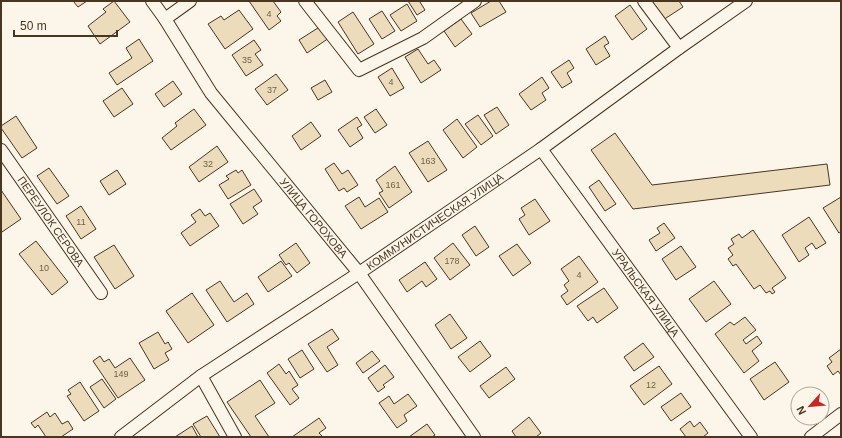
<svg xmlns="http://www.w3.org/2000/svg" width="842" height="438" viewBox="0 0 842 438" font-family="Helvetica,sans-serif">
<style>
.building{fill:#ecdcbc;stroke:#4a3520}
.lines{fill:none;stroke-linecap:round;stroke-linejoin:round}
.street-casing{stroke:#4a3520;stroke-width:14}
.street{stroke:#fbf6e9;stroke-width:12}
.labels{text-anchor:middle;stroke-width:3;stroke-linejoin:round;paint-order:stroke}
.number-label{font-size:9px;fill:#725f47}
.street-label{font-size:11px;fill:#4a3520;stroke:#fbf6e9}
</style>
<rect width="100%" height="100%" fill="#fbf6e9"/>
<path class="building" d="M73,1H87L78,7Z
M114,1L130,22L100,44L88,26L106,12L103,9Z
M249,1H273L281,12L277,16L281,21L269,30Z
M408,1H421L420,2L425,10L417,15Z
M491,1H499L506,12L480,27L471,13Z
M651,1H679L683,7L663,20Z
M407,4L417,21L401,31L390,15Z
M630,5L647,29L632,40L615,16Z
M239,10L253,29L225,49L208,24L221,16L224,20Z
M382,11L395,31L382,39L369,19Z
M353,12L374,44L358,54L338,22Z
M461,19L472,34L455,47L444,31Z
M321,26L329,38L307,53L299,40Z
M605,36L609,43L604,46L610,56L596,65L586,49Z
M139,39L153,61L117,85L109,73L132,58L126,48Z
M254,40L261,50L255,54L263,65L246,76L232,55Z
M418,49L428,64L434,60L441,70L421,83L405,57Z
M569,60L574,68L567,73L572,82L562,88L551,72Z
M392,68L404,88L390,96L378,77Z
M276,74L288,90L267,105L255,89Z
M542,77L549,88L542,93L546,100L531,110L519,94Z
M325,80L332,92L318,100L311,88Z
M173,81L182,94L164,107L155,94Z
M122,88L133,104L114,117L103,101Z
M497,107L509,125L496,134L484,115Z
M194,109L206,125L171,150L162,138L177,126L175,123Z
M376,109L387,125L375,133L364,117Z
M478,115L493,136L481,145L465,124Z
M16,116L37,148L22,158L1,128V126Z
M357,117L362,125L357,128L363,138L350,147L338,130Z
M457,119L477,147L463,158L443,130Z
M311,122L321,136L301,150L292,136Z
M615,133L652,185L827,164L830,185L633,209L591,150Z
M428,141L447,170L428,182L409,153Z
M217,146L228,162L199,182L189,167Z
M334,163L342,174L348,170L358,185L347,192L344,188L339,191L325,169Z
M395,166L412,192L389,208L379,193L383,191L376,180Z
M49,168L69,196L57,204L37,176Z
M117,170L126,184L109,195L100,181Z
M236,170L238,173L242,170L251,185L228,199L219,185L229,179L226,176Z
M599,180L616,204L605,211L589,187Z
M254,189L262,201L253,207L258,214L243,224L230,204Z
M1,190L21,219L2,232H1Z
M359,197L365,207L379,198L388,212L361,229L345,206Z
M841,197V232L839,233L823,208Z
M535,199L550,221L529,235L519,219L525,215L521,208Z
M81,206L96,229L81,239L66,216Z
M200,209L205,216L210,213L219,226L190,246L181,233L196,222L191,215Z
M809,217L826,243L816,249L812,243L805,248L809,255L799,262L782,235Z
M664,223L675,238L656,251L649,240L660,233L657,228Z
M475,226L489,247L476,256L462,235Z
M753,230L786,278L772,288L775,292L772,294L770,291L766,293L760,285L754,289L736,264L733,266L728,259L733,255L728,248L734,244L731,239L739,234L742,238Z
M36,241L68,282L52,295L19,254Z
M296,243L310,263L297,273L289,263L286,265L279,255Z
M453,243L470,265L450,280L434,258Z
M517,244L531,263L513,276L499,256Z
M114,245L134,276L115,289L94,257Z
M681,246L696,267L676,280L662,259Z
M579,256L598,282L567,305L561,296L568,291L564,285L569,281L561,269Z
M281,261L292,276L268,292L258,277Z
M425,262L437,279L426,287L422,281L407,292L399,280Z
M220,281L234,302L247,293L254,304L227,322L206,290Z
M714,281L731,304L706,322L689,299Z
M604,288L618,308L597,323L593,317L588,321L577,306Z
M192,293L214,325L188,343L166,311Z
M450,314L467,338L451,349L435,325Z
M745,317L756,330L743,340L746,344L757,336L762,343L752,351L759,361L744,373L715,334L730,322L734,325Z
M332,329L339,339L327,347L338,365L327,372L308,344Z
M158,332L165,344L168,342L172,349L165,353L169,360L154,369L139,343Z
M480,341L491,356L470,372L458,357Z
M643,343L654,357L634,371L624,357Z
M841,349V375L838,371L833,375L827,366L832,362L829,358Z
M302,350L314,369L300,378L288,359Z
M372,351L380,361L363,373L356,363Z
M100,356L104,362L109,359L115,368L130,358L145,380L118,398L93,361Z
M775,362L789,382L764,400L750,379Z
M279,364L286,374L289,371L298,385L292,389L299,398L290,405L267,373Z
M385,365L394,377L383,385L385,387L378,392L368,378Z
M659,366L672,384L644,405L630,386Z
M506,367L515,379L489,398L480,386Z
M102,379L116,399L104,408L90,387Z
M260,380L275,403L255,416L269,437H251L227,402Z
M80,382L99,411L84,421L67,396L71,394L68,390Z
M681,393L691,407L671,421L661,407Z
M408,394L417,406L404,415L407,421L397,428L379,403L389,396L394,404Z
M47,412L50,417L55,413L62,424L68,421L73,429L61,437H46L38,425L35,428L31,423Z
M207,416L220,437H201L193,424Z
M529,417L541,433L536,437H516L512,431Z
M319,418L326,428L319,433L323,437H292Z
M690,421L694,427L700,422L708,433L703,437H686L680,429Z
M427,424L435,435L432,437H409Z
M192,426L198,437H175Z"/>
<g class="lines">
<defs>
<g id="street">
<path id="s1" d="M152,1L165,19L211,93L359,273L474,437"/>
<path d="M305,1L359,70L423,38L475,1"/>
<path d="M644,1L679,48"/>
<path d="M165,19L190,1"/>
<path id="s2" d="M541,149L751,437"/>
<path id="s3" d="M1,150L101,293"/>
<path d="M201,376L235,437"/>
<path id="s4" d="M121,437L201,376L359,273L541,149L679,48L746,1"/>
<path d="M811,437L841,414"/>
</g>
</defs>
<use href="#street" class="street-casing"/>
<use href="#street" class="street"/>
</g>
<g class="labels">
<g class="number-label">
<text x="269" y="17">4</text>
<text x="247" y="63">35</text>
<text x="391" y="85">4</text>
<text x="272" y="93">37</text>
<text x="428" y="164">163</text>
<text x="208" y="167">32</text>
<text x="393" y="188">161</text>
<text x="81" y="225">11</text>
<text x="452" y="264">178</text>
<text x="44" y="271">10</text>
<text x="579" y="278">4</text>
<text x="121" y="377">149</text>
<text x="651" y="388">12</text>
</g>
<g class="street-label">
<text dy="4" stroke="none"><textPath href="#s1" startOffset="271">УЛИЦА ГОРОХОВА</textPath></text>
<text dy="4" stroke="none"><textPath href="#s3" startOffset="87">ПЕРЕУЛОК СЕРОВА</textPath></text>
<text dy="4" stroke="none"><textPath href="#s4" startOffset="381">КОММУНИСТИЧЕСКАЯ УЛИЦА</textPath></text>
<text dy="4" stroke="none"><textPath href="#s2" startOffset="178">УРАЛЬСКАЯ УЛИЦА</textPath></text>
</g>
</g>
<rect width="842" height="438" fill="none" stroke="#4a3520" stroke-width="4"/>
<g transform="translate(810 406) rotate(243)"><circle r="19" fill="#fbf6e9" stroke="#b4a999"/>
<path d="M0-3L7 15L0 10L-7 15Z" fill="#c62828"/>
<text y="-6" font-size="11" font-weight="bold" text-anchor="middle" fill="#4a3520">N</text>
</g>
<path d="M14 30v6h103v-6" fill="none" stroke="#4a3520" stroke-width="2"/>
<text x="20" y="30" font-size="12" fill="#4a3520" stroke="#fbf6e9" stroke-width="3" paint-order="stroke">50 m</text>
</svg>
